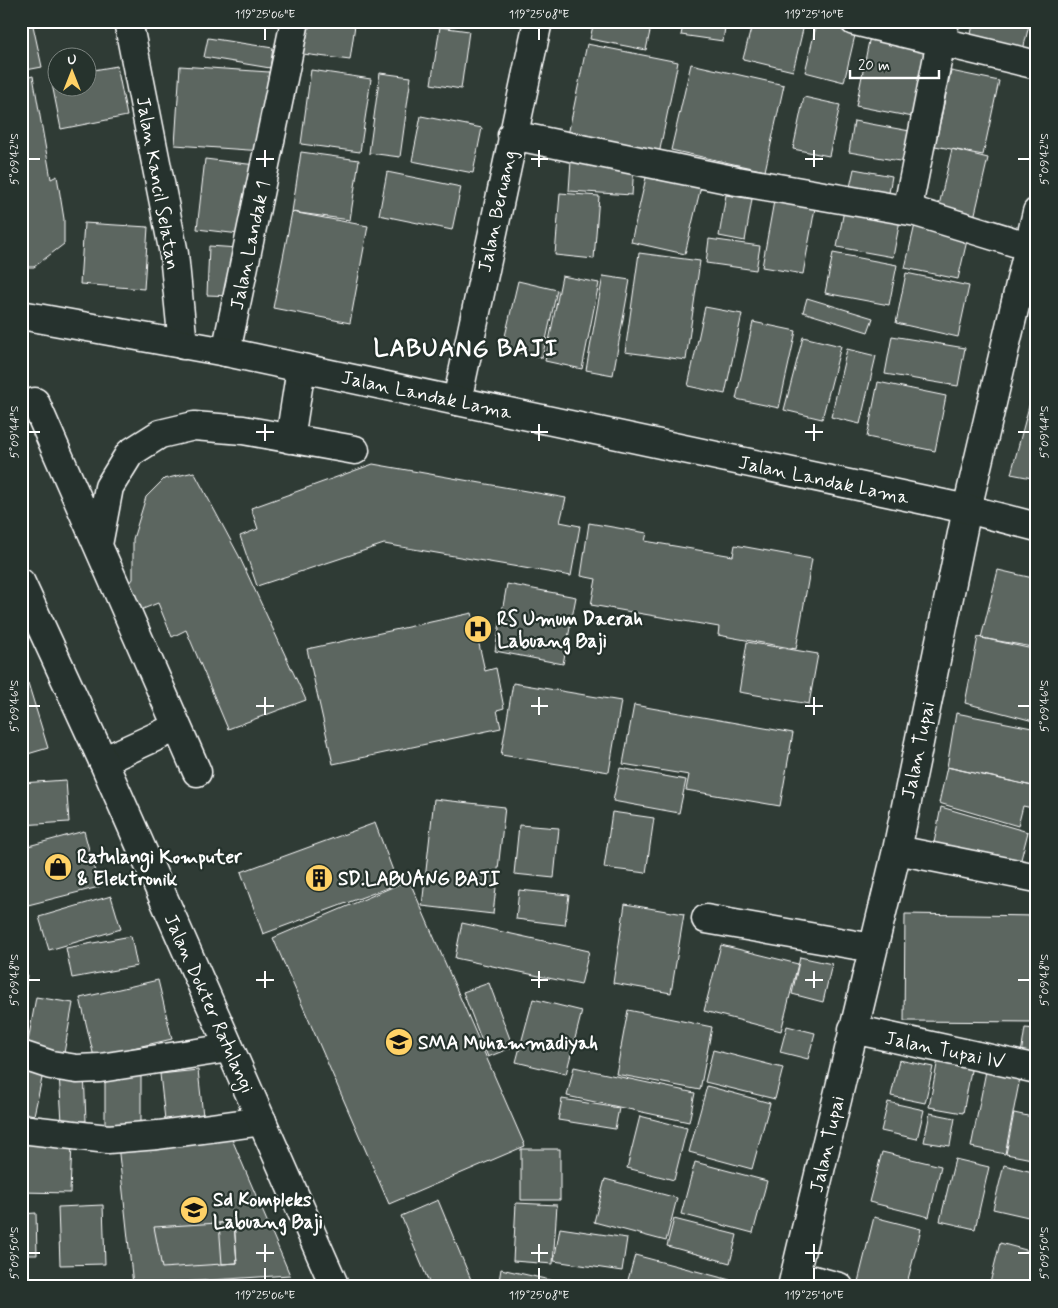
<svg xmlns="http://www.w3.org/2000/svg" width="1058" height="1308" viewBox="0 0 1058 1308" font-family="Mynerve,sans-serif">
<style>
.building{fill:#5b6661;stroke:#fff}
.lines{fill:none;stroke-linecap:round;stroke-linejoin:round}
.minor-casing{stroke:#fff;stroke-width:31}
.major-casing{stroke:#fff;stroke-width:31}
.minor{stroke:#26332d;stroke-width:28}
.major{stroke:#26332d;stroke-width:28}
.ticks{fill:none;stroke:#fff;stroke-width:2}
.labels{text-anchor:middle;stroke-width:4.5;stroke-linejoin:round;paint-order:stroke}
.street-label{font-size:19px;fill:#fff;stroke:#26332d}
.poi-label{font-size:19px;font-weight:bold;fill:#fff;stroke:#26332d;text-anchor:start}
.district-label{font-size:24px;font-weight:bold;letter-spacing:1px;fill:#fff;stroke:#26332d}
.neatline{fill:none;stroke:#fff;stroke-width:2}
.ticks-label{font-size:12px;text-anchor:middle;fill:#fff}
</style>
<rect width="100%" height="100%" fill="#2f3b35"/>
<filter id="ink" filterUnits="userSpaceOnUse"><feTurbulence type="fractalNoise" baseFrequency=".02" numOctaves="2"/><feDisplacementMap in="SourceGraphic" scale="10" xChannelSelector="R" yChannelSelector="G"/><feConvolveMatrix kernelMatrix="1 2 1 2 8 2 1 2 1" color-interpolation-filters="sRGB"/></filter>
<g filter="url(#ink)">
<path class="building" d="M21,21H32L42,67L21,71Z
M308,21L355,25L350,60L303,54Z
M594,21L652,22L646,50L590,39Z
M684,21H726L723,41L681,35Z
M753,21H805L793,71L743,59Z
M974,21H1030L1023,50L970,38Z
M817,22L856,31L844,82L805,72Z
M440,27L469,31L461,89L431,84Z
M871,31L934,44L918,118L856,106Z
M208,38L273,48L270,68L204,57Z
M587,44L678,62L659,154L568,135Z
M691,64L784,85L765,171L671,150Z
M117,66L127,116L61,129L51,79L58,77V88H88V71Z
M180,66L269,72L263,151L175,145Z
M311,70L371,79L360,152L301,144Z
M951,71L999,81L983,155L935,146Z
M380,73L411,77L400,157L369,153Z
M33,76L51,179L57,176L64,219V244L34,267H21V79Z
M804,97L840,105L829,156L793,149Z
M421,116L482,128L473,173L412,161Z
M854,121L910,131L905,162L849,152Z
M952,149L988,158L974,218L938,210Z
M301,152L359,160L350,220L292,212Z
M205,159L256,165L248,235L197,229Z
M571,161L634,165L632,195L569,191Z
M648,169L702,182L685,254L631,242Z
M854,169L892,176L887,204L848,196Z
M387,172L461,187L452,230L379,215Z
M560,193L599,196L594,259L555,255Z
M726,195L752,199L745,241L719,236Z
M774,201L815,208L803,274L762,267Z
M845,205L901,215L893,257L837,247Z
M292,212L368,226L350,323L273,308Z
M916,220L969,232L958,279L905,268Z
M84,223L148,227L144,289L80,284Z
M709,239L760,246L756,270L706,263Z
M209,246L238,248L235,296L207,295Z
M639,253L700,261L686,360L625,352Z
M833,253L897,265L889,305L825,293Z
M906,273L969,286L958,337L896,323Z
M562,276L599,283L582,369L545,361Z
M603,276L630,280L613,375L586,370Z
M518,281L557,290L542,358L502,349Z
M807,298L873,318L868,332L803,312Z
M705,307L742,314L725,394L688,386Z
M753,322L796,331L779,408L736,399Z
M892,336L965,348L958,386L885,374Z
M803,337L841,346L822,419L784,410Z
M847,349L876,356L860,424L831,417Z
M878,382L946,396L935,451L867,437Z
M1032,395L1037,396V479L1011,474Z
M373,464L566,498L560,522L580,526L571,576L384,544L257,586L240,536L258,529L251,508Z
M194,472L239,556L306,700L228,729L186,630L172,637L158,603L138,611L128,586L133,579V539L146,497L164,479Z
M589,523L647,533L645,541L733,556L735,545L812,559L796,649L718,635L719,627L591,605L596,579L581,576Z
M998,570L1037,579V634L1033,647L981,638Z
M507,584L576,597L563,664L495,651Z
M472,613L485,671L496,668L504,708L497,710L501,728L333,764L307,649Z
M978,637L1037,650V722L965,703Z
M747,642L818,654L809,704L739,692Z
M28,683L48,748L21,756V685Z
M513,683L621,701L609,772L501,755Z
M634,705L793,733L780,806L686,790L689,775L623,764Z
M956,713L1037,729V787L947,767Z
M947,767L1037,787V809L1023,806L1018,826L939,803Z
M620,768L686,780L679,813L613,801Z
M66,780L69,822L21,825V783Z
M434,799L505,807L493,914L422,906Z
M941,807L1028,832L1019,867L933,848Z
M612,812L654,818L646,873L604,868Z
M375,823L398,884L263,934L241,872Z
M519,825L559,828L554,878L514,874Z
M84,831L99,887L24,906L21,896V848Z
M409,880L525,1146L389,1204L273,938Z
M519,890L569,895L565,925L516,919Z
M111,896L121,929L49,950L39,917Z
M625,904L684,914L671,993L613,983Z
M905,914L1037,916V1022L904,1021Z
M462,923L589,951L581,985L455,958Z
M131,936L137,966L72,978L66,948Z
M721,945L798,964L781,1031L704,1011Z
M800,957L832,964L823,1002L792,994Z
M21,973L27,974L22,1018H21Z
M158,980L172,1039L94,1057L80,998Z
M489,983L513,1047L488,1057L463,992Z
M36,997L73,1003L64,1053L27,1047Z
M533,999L582,1011L566,1074L516,1062Z
M628,1010L712,1027L700,1090L616,1074Z
M787,1026L815,1033L808,1059L780,1052Z
M1025,1028L1037,1029V1056L1021,1054Z
M713,1050L783,1068L775,1099L705,1082Z
M938,1059L972,1065L963,1113L929,1107Z
M899,1060L933,1067L925,1103L891,1096Z
M21,1064L44,1069L34,1115L21,1112Z
M574,1067L695,1093L689,1122L567,1096Z
M198,1070L204,1125L166,1129L160,1074Z
M84,1071L86,1121L62,1122L59,1073Z
M986,1071L1020,1078L1005,1154L971,1147Z
M105,1073H141V1131H105Z
M707,1086L770,1103L752,1169L689,1152Z
M562,1099L619,1108L615,1129L558,1120Z
M888,1102L924,1110L917,1139L881,1131Z
M930,1113L955,1118L950,1146L924,1142Z
M1014,1113L1037,1118V1160L1006,1154Z
M640,1116L687,1128L674,1180L627,1168Z
M231,1137L290,1275L133,1285L118,1145Z
M21,1142L72,1143L70,1193L21,1192Z
M521,1149H560V1200H521Z
M882,1152L941,1166L929,1217L869,1202Z
M955,1159L989,1167L975,1229L940,1221Z
M695,1162L767,1181L753,1233L681,1214Z
M1004,1165L1037,1173V1219L993,1209Z
M605,1179L677,1198L666,1241L594,1222Z
M438,1200L474,1287H431L401,1216Z
M516,1203L557,1205L553,1264L513,1261Z
M103,1205L105,1264L60,1265L58,1207Z
M36,1213L37,1255H21V1214Z
M874,1217L921,1229L906,1287L857,1286Z
M674,1219L737,1235L730,1263L667,1246Z
M234,1222L237,1263L162,1268L154,1227Z
M234,1222L237,1263L222,1264L219,1223Z
M560,1228L627,1238L622,1271L554,1261Z
M1000,1243L1037,1253V1287H989Z
M635,1255L753,1286V1287H626Z
M501,1269L581,1287H498Z
M34,1282H78V1287H34Z"/>
<g class="lines">
<defs>
<path id="minor" d="M128,21L174,254L183,345
M854,21L1037,65
M945,21L909,202L916,212L1037,249
M512,135L737,181L916,212
M226,352L295,21
M457,401L538,21
M35,402L197,772
M290,439L301,368
M98,545L109,487L130,453L160,434L194,426L243,430L355,450
M103,761L177,727
M897,850L1037,878
M706,919L873,948
M853,1029L1037,1069
M21,1055L51,1065L77,1069L100,1068L229,1048
M21,1129L108,1139L158,1135L262,1121
M795,1275L839,1287
M792,1287L897,850L967,509L1037,212"/>
<path id="major" d="M21,315L226,352L967,509L1037,527
M21,583L103,761L335,1287"/>
</defs>
<use href="#minor" class="minor-casing"/>
<use href="#major" class="major-casing"/>
<use href="#minor" class="minor"/>
<use href="#major" class="major"/>
</g>
</g>
<path class="ticks" d="M265,28V40M539,28V40M814,28V40M265,150V167M539,150V167M814,150V167M28,159H40M256,159H274M531,159H548M805,159H823M1018,159H1030M265,424V441M539,424V441M814,424V441M28,432H40M256,432H274M531,432H548M805,432H823M1018,432H1030M265,697V715M539,697V715M814,697V715M28,706H40M256,706H274M531,706H548M805,706H823M1018,706H1030M265,971V988M539,971V988M814,971V988M28,980H40M256,980H274M531,980H548M805,980H823M1018,980H1030M265,1244V1262M539,1244V1262M814,1244V1262M28,1253H40M256,1253H274M531,1253H548M805,1253H823M1018,1253H1030M265,1268V1280M539,1268V1280M814,1268V1280"/>
<defs>
<symbol id="hospital-disc" viewBox="-11 -11 22 22"><circle r="9.5" fill="#ffd166" stroke="#26332d"/><path d="M-5-5h3v3.5h4V-5h3V5h-3V1.5h-4V5h-3Z" fill="#111"/></symbol>
<symbol id="shop-disc" viewBox="-11 -11 22 22"><circle r="9.5" fill="#ffd166" stroke="#26332d"/><path d="M-5-2.5h2.3a2.7 3.5 0 0 1 5.4 0H5L5.5 6h-11ZM-1.5-2.5h3a1.5 2.3 0 0 0-3 0Z" fill="#111"/></symbol>
<symbol id="building-disc" viewBox="-11 -11 22 22"><circle r="9.5" fill="#ffd166" stroke="#26332d"/><path d="M-4-6H4V6H1V3H-1V6H-4ZM-2.5-4.3h1.7v1.8h-1.7ZM.8-4.3h1.7v1.8H.8ZM-2.5-1h1.7V.8h-1.7ZM.8-1h1.7V.8H.8Z" fill="#111"/></symbol>
<symbol id="school-disc" viewBox="-11 -11 22 22"><circle r="9.5" fill="#ffd166" stroke="#26332d"/><path d="M0-5L7-2L0 1L-7-2ZM-4 1L0 2.5L4 1V4Q0 6-4 4Z" fill="#111"/></symbol>
</defs>
<g fill-rule="evenodd">
<use href="#hospital-disc" x="462" y="613" width="32" height="32"/>
<use href="#shop-disc" x="42" y="851" width="32" height="32"/>
<use href="#building-disc" x="303" y="862" width="32" height="32"/>
<use href="#school-disc" x="383" y="1026" width="32" height="32"/>
<use href="#school-disc" x="178" y="1194" width="32" height="32"/>
</g>
<g class="labels">
<g class="street-label">
<text transform="translate(159 183) rotate(80)" y="7">Jalan Kancil Selatan</text>
<text transform="translate(496 211) rotate(-78)" y="7">Jalan Beruang</text>
<text transform="translate(249 245) rotate(-78)" y="7">Jalan Landak 1</text>
<text transform="translate(427 394) rotate(12)" y="7">Jalan Landak Lama</text>
<text transform="translate(824 479) rotate(12)" y="7">Jalan Landak Lama</text>
<text transform="translate(917 750) rotate(-78)" y="7">Jalan Tupai</text>
<text transform="translate(210 1003) rotate(66)" y="7">Jalan Dokter Ratulangi</text>
<text transform="translate(945 1049) rotate(12)" y="7">Jalan Tupai IV</text>
<text transform="translate(826 1144) rotate(-77)" y="7">Jalan Tupai</text>
</g>
<g class="poi-label">
<text x="497" y="625">RS Umum Daerah<tspan x="497" dy="22">Labuang Baji</tspan></text>
<text x="77" y="863">Ratulangi Komputer<tspan x="77" dy="22">&amp; Elektronik</tspan></text>
<text x="338" y="885">SD.LABUANG BAJI</text>
<text x="418" y="1049">SMA Muhammadiyah</text>
<text x="213" y="1206">Sd Kompleks<tspan x="213" dy="22">Labuang Baji</tspan></text>
</g>
<g class="district-label">
<text x="466" y="356">LABUANG BAJI</text>
</g>
</g>
<rect width="1058" height="1308" fill="none" stroke="#26332d" stroke-width="55"/>
<g transform="translate(72 72)"><circle r="24" fill="#26332d" stroke="#7d8581"/>
<path d="M0-4L9 19L0 12L-9 19Z" fill="#ffd166"/>
<text y="-8" font-size="14" font-weight="bold" text-anchor="middle" fill="#ffffff">U</text>
</g>
<path d="M850 70v8h89v-8" fill="none" stroke="#ffffff" stroke-width="2.5"/>
<text x="858" y="70" font-size="15" fill="#ffffff" stroke="#26332d" stroke-width="4" paint-order="stroke">20 m</text>
<rect x="28" y="28" width="1002" height="1252" class="neatline"/>
<g class="ticks-label">
<text x="265" y="18">119°25'06"E</text>
<text x="539" y="18">119°25'08"E</text>
<text x="814" y="18">119°25'10"E</text>
<text transform="translate(14 159) rotate(-90)" y="4">5°09'42"S</text>
<text transform="translate(1044 159) rotate(-90)" y="4">5°09'42"S</text>
<text transform="translate(14 432) rotate(-90)" y="4">5°09'44"S</text>
<text transform="translate(1044 432) rotate(-90)" y="4">5°09'44"S</text>
<text transform="translate(14 706) rotate(-90)" y="4">5°09'46"S</text>
<text transform="translate(1044 706) rotate(-90)" y="4">5°09'46"S</text>
<text transform="translate(14 980) rotate(-90)" y="4">5°09'48"S</text>
<text transform="translate(1044 980) rotate(-90)" y="4">5°09'48"S</text>
<text transform="translate(14 1253) rotate(-90)" y="4">5°09'50"S</text>
<text transform="translate(1044 1253) rotate(-90)" y="4">5°09'50"S</text>
<text x="265" y="1299">119°25'06"E</text>
<text x="539" y="1299">119°25'08"E</text>
<text x="814" y="1299">119°25'10"E</text>
</g>
</svg>
